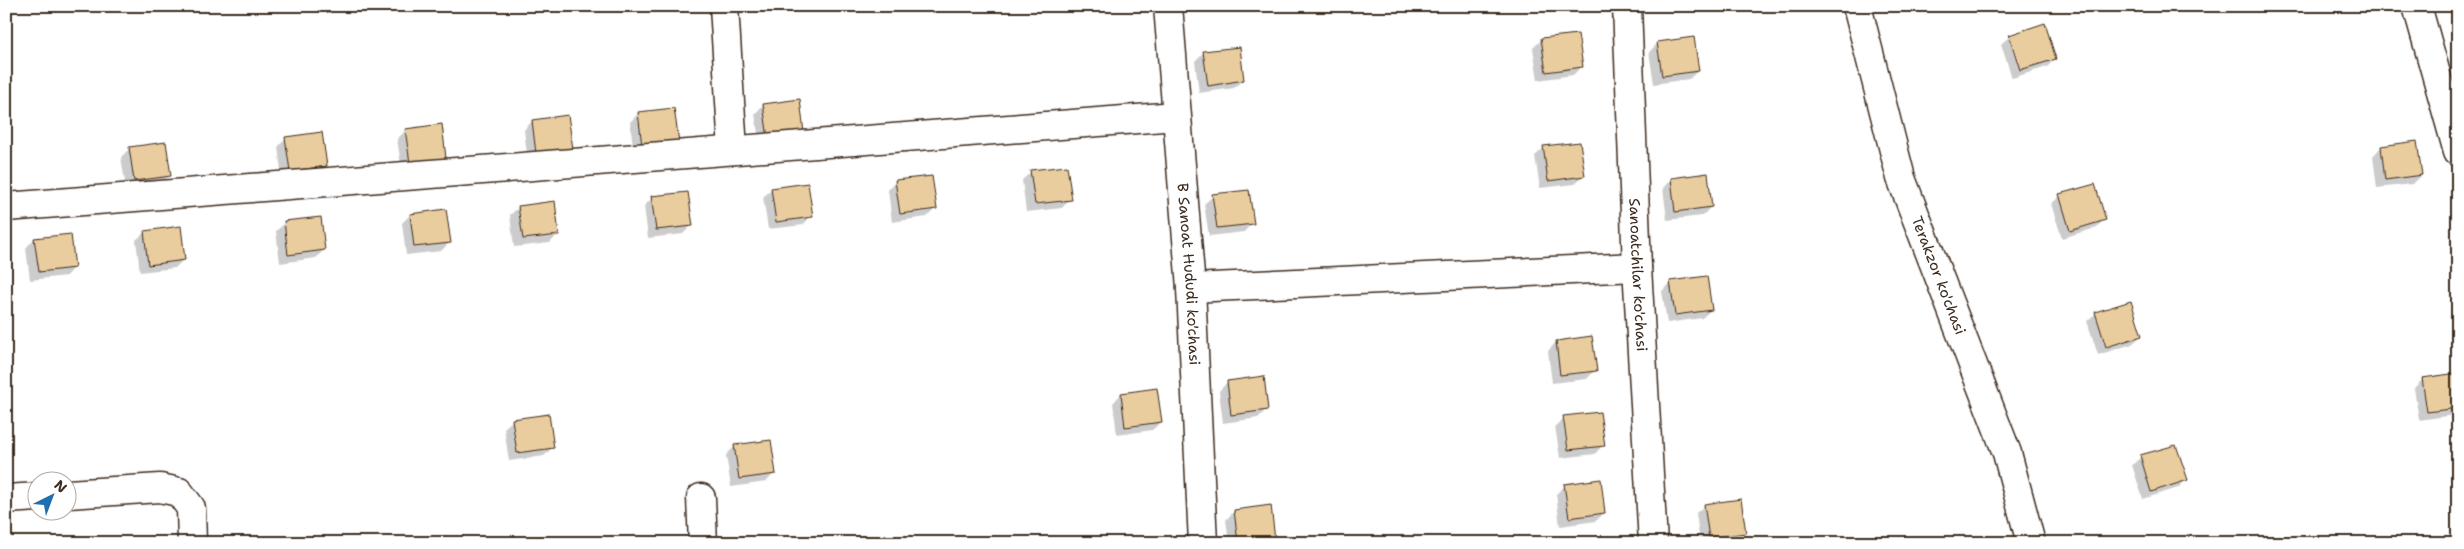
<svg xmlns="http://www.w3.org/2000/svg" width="2464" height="549" viewBox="0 0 2464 549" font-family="'Shantell Sans',sans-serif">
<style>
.shadow{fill:#0003}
.building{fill:#eacd9e;stroke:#3b2a1e}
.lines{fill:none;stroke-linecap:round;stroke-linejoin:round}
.minor-casing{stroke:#3b2a1e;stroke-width:31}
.minor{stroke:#fff;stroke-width:28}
.labels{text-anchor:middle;stroke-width:4.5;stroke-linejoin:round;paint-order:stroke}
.street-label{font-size:15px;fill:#3b2a1e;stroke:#fff}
</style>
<rect width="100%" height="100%" fill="#fff"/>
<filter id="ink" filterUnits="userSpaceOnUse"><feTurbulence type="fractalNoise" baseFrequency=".02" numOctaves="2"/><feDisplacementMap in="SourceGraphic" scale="10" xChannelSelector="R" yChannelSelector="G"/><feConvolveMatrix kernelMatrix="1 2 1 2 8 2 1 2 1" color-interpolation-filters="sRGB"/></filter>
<g filter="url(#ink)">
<path class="shadow" d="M2010,36L2055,59L2047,67L2012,78L2001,44Z
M1542,39L1581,67L1573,75L1538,80L1533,48Z
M1658,43L1698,71L1689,79L1654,84L1649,52Z
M1203,53L1243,80L1234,88L1199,93L1195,61Z
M763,105L795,141L760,146L755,114Z
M673,109L634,154L630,122L638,114Z
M532,121L563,157L528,162L524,130Z
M406,130L445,157L436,166L402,171L397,139Z
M286,138L325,165L317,174L282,178L278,147Z
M2416,143L2421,175L2412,184L2377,188L2373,156L2381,147Z
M130,148L169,176L161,184L126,189L121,157Z
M1544,148L1583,175L1575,184L1540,188L1535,156Z
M1031,172L1070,199L1062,208L1026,212L1022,180Z
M1671,179L1711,207L1702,216L1667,220L1663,188Z
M896,181L935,209L927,217L892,222L888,190Z
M772,189L811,216L803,225L768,229L763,197Z
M1213,196L1252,223L1244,232L1209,236L1204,204Z
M2060,196L2105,219L2096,228L2062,238L2051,204Z
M652,198L692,225L683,234L648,238L644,206Z
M519,207L558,234L550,243L514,247L510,215Z
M410,215L450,242L441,251L406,255L402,223Z
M285,223L324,250L316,258L280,263L276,231Z
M145,232L184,259L175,268L140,272L136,240Z
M34,239L74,267L66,276L30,280L26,248Z
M1671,282L1711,310L1702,318L1667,323L1662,291Z
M2096,313L2141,336L2132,344L2098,355L2087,321Z
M1556,342L1595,370L1587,379L1552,383L1548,351Z
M2458,375V411L2454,415L2419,420L2414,388L2423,379Z
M1227,382L1267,409L1258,418L1223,423L1219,391Z
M1121,394L1161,422L1152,430L1117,435L1113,403Z
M1564,418L1603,445L1595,454L1560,458L1555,426Z
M513,420L552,448L544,456L509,461L504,428Z
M735,446L774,474L766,482L731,487L726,455Z
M2141,457L2186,480L2178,488L2143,499L2132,465Z
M1565,486L1604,513L1596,521L1560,526L1556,494Z
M1705,505L1744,533L1736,541L1700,543L1696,513Z
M1234,511L1274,539L1270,543H1229L1226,520Z"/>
<path class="building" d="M2045,23L2056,59L2020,70L2009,35Z
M1578,34L1583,67L1546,72L1541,38Z
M1694,37L1699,71L1662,76L1657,42Z
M1240,47L1244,80L1208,86L1203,51Z
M800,99L804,133L768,138L763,104Z
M674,108L679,142L642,146L638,112Z
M568,115L573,149L536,154L532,120Z
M442,124L446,158L410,163L405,129Z
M322,132L327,166L290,171L285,137Z
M2417,141L2422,175L2385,180L2381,146Z
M166,142L171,176L134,181L129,147Z
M1580,142L1585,176L1548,181L1543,146Z
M1067,166L1072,200L1035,204L1030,170Z
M1708,173L1712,207L1675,212L1671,178Z
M932,176L937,209L900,214L895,180Z
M808,183L813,217L776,222L771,188Z
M2095,184L2106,220L2070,231L2059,194Z
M1249,190L1254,224L1217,228L1212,194Z
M688,192L693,226L656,230L651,196Z
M555,201L559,235L523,239L518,206Z
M446,209L451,243L414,247L410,214Z
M321,217L325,250L288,255L284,221Z
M181,226L185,260L148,265L144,231Z
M71,234L75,268L39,272L34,238Z
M1707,276L1712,310L1675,315L1670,281Z
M2131,301L2142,336L2106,347L2095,312Z
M1592,336L1597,371L1560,375L1556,341Z
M2458,373V408L2427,412L2422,378Z
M1264,376L1268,410L1231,415L1227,381Z
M1157,388L1162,422L1125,427L1121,393Z
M1600,412L1605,446L1568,450L1563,416Z
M549,414L554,448L517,453L512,419Z
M771,440L776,474L739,479L734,445Z
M2176,445L2188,480L2151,492L2140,455Z
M1601,479L1605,513L1569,518L1564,484Z
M1741,499L1746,533L1709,538L1704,504Z
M1271,505L1275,540L1238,543L1234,510Z"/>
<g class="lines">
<defs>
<g id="minor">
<path d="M724,6L733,150"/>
<path id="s1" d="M1168,6L1191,288L1203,543"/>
<path id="s2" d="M1627,6L1637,267L1653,543"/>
<path id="s3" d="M1857,6L1901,178L2007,453L2031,543"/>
<path d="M2417,6L2458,152"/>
<path d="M6,207L1176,116"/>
<path d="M1191,288L1637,267"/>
<path d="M68,494L160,488L179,492L191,508L192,543"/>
<path d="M701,498L703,543"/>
<path d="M6,499L38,497"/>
</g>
</defs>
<use href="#minor" class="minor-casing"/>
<use href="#minor" class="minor"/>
</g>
</g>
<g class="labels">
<g class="street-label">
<text dy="5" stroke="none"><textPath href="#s1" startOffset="269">B Sanoat Hududi ko'chasi</textPath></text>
<text dy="5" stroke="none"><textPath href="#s2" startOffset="269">Sanoatchilar ko'chasi</textPath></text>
<text dy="5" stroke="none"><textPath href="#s3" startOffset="282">Terakzor ko'chasi</textPath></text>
</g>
</g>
<rect width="2464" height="549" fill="none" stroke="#fff" stroke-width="25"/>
<rect x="12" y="12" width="2439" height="524" fill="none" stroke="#3b2a1e" stroke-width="2" filter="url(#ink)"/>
<g transform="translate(52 496) rotate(42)"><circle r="24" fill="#ffffff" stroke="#b1aaa5"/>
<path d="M0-4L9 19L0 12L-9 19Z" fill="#1f6fb2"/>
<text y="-8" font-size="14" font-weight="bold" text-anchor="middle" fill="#3b2a1e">N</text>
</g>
</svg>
